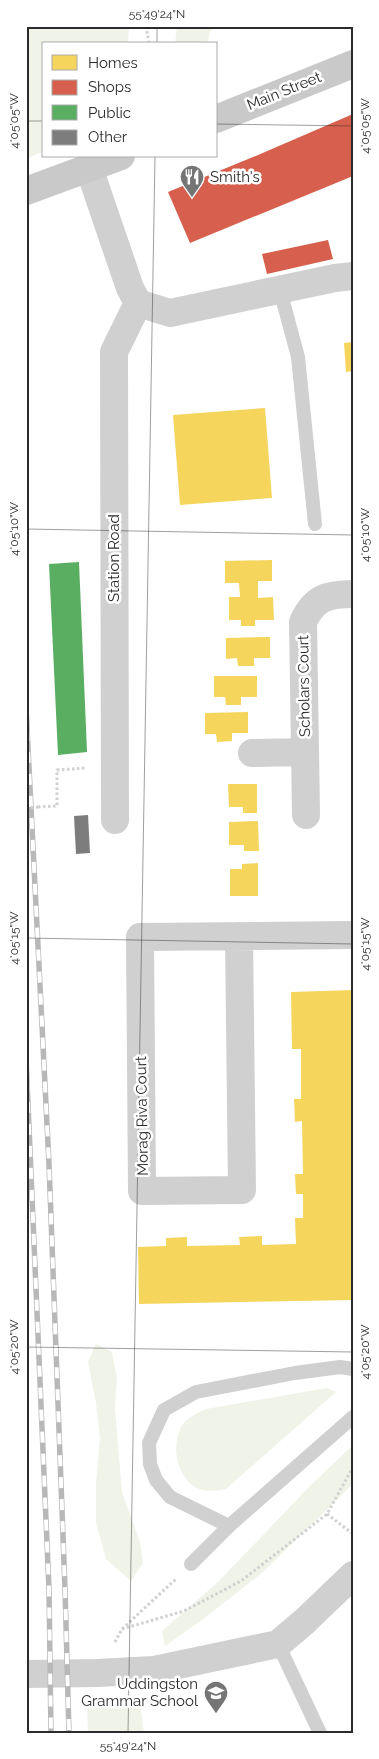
<svg xmlns="http://www.w3.org/2000/svg" width="379" height="1759" viewBox="0 0 379 1759" font-family="Raleway,sans-serif">
<style>
.green{fill:#f0f4e8}
.homes{fill:#f6d55c}
.shops{fill:#d6604d}
.public{fill:#5aae61}
.building{fill:#7d7d7d}
.lines{fill:none;stroke-linecap:round;stroke-linejoin:round}
.path{stroke:#d0d0d0;stroke-width:3;stroke-dasharray:2.5 2.5;stroke-linecap:butt}
.service{stroke:#d0d0d0;stroke-width:14}
.minor{stroke:#d0d0d0;stroke-width:28}
.tertiary{stroke:#d0d0d0;stroke-width:28}
.secondary{stroke:#c9c9c9;stroke-width:28}
.rail-casing{stroke:#b8b8b8;stroke-width:5.5}
.rail{stroke:#fff;stroke-width:4;stroke-dasharray:11;stroke-linecap:butt}
.path-bridge{stroke:#d0d0d0;stroke-width:3;stroke-dasharray:2.5 2.5;stroke-linecap:butt}
.ticks{fill:none;stroke:#2b2b2b;stroke-width:1;stroke-opacity:0.45}
.labels{text-anchor:middle;stroke-width:5;stroke-linejoin:round;paint-order:stroke}
.street-label{font-size:15px;fill:#2b2b2b;stroke:#fff}
.poi-label{font-size:15px;fill:#2b2b2b;stroke:#fff;text-anchor:start}
.neatline{fill:none;stroke:#2b2b2b;stroke-width:2}
.ticks-label{font-size:12px;text-anchor:middle;fill:#2b2b2b}
</style>
<rect width="100%" height="100%" fill="#fff"/>
<path class="green" d="M26,26H128L129,28L128,44H44V151L26,159Z
M177,26H212L207,44H175Z
M96,1344L112,1352L117,1378L115,1408L122,1492L140,1542L143,1563L131,1581L106,1559L96,1523V1483L100,1438L96,1403L88,1362Z
M327,1388L336,1392L226,1489C218,1490 210,1492 202,1490C178,1483 170,1448 181,1427C186,1418 197,1413 206,1409Z
M353,1445V1484L262,1573L202,1620L165,1646L162,1631L219,1581L310,1486Z
M139,1695L144,1733H88L87,1704Z"/>
<path class="homes" d="M353,342V371L346,372L344,343Z
M265,408L272,498L180,505L173,415Z
M272,560V581H258V598L273,597L274,620H255V626H241V620H229V597H240L239,583H225V561Z
M270,637V658H254V666H238L237,658L226,659V638Z
M214,676H257V697H241V705H226L225,697H214Z
M248,712V733H232V741L217,742L216,734H205V713Z
M228,784H257V813H243V807H229Z
M258,821L259,851H244V845H229V822Z
M258,863V896H230V869H242V864Z
M353,990V1223H351L353,1300L139,1304L138,1247L166,1246V1238L187,1237V1246L240,1245L239,1237L262,1236V1245L296,1244L295,1218H303V1194H296L295,1174H303L302,1121L295,1122L294,1099H301V1049H292L291,992Z"/>
<path class="shops" d="M353,114V176L190,243L168,192L258,155Z
M328,240L333,259L267,274L262,254Z"/>
<path class="public" d="M79,562L87,752L58,755L49,564Z"/>
<path class="building" d="M88,815L90,853L76,854L74,816Z"/>
<g class="lines">
<path class="path" d="M146,26L149,44
M38,807L57,806V770L86,768
M327,1514L353,1534
M122,1629L184,1611L241,1581L327,1514L353,1467
M115,1642L122,1629L176,1579"/>
<path class="service" d="M280,290L298,357L315,524
M353,1369L340,1367L295,1373L196,1392L164,1410L149,1443L150,1464L156,1480L170,1497L229,1526L353,1417
M191,1564L229,1526
M278,1644L320,1733"/>
<path class="minor" d="M89,168L130,288L138,303L170,313L335,278L353,276
M252,753L305,752
M306,815L303,622C314,598 327,594 353,594
M115,820L114,352L138,303
M239,936L242,1190L142,1191L140,937L353,935"/>
<path class="tertiary" d="M26,1674L97,1673L154,1670L278,1644L305,1621L353,1575"/>
<path class="secondary" d="M216,119L353,64
M26,191L121,156"/>
<defs>
<path id="rail" d="M26,708L49,1164L65,1589L69,1733
M26,1058L49,1589L51,1733"/>
</defs>
<use href="#rail" class="rail-casing"/>
<use href="#rail" class="rail"/>
<path class="path-bridge" d="M26,808L38,807"/>
</g>
<path class="ticks" d="M157,44V26M26,121H44M216,124L353,126M26,529L353,535M26,938L353,944M26,1347L353,1352M128,1733L155,156"/>
<defs>
<symbol id="restaurant-pin" viewBox="-11 -11 22 30"><path d="M0 17L-7.5 6A9.5 9.5 0 1 1 7.5 6Z" fill="#757575" stroke="#fff"/><path d="M-5-6h1v4h1v-4h1v4h1v-4h1v5L-1.5 .5V6h-2V.5L-5-1ZM5-6V6H3V1.5H1.5Q1.5-4 5-6Z" fill="#fff"/></symbol>
<symbol id="school-pin" viewBox="-11 -11 22 30"><path d="M0 17L-7.5 6A9.5 9.5 0 1 1 7.5 6Z" fill="#757575" stroke="#fff"/><path d="M0-5L7-2L0 1L-7-2ZM-4 1L0 2.5L4 1V4Q0 6-4 4Z" fill="#fff"/></symbol>
</defs>
<g fill-rule="evenodd">
<use href="#restaurant-pin" x="178" y="163" width="28" height="38"/>
<use href="#school-pin" x="202" y="1679" width="28" height="38"/>
</g>
<g class="labels">
<g class="street-label">
<text transform="translate(284 91) rotate(-22)" y="5">Main Street</text>
<text transform="translate(114 558) rotate(-90)" y="5">Station Road</text>
<text transform="translate(304 686) rotate(-91)" y="5">Scholars Court</text>
<text transform="translate(142 1116) rotate(-91)" y="5">Morag Riva Court</text>
</g>
<g class="poi-label">
<text x="210" y="182">Smith's</text>
<text x="198" y="1689" text-anchor="end">Uddingston<tspan x="198" dy="17">Grammar School</tspan></text>
</g>
</g>
<rect width="379" height="1759" fill="none" stroke="#ffffff" stroke-width="55"/>
<rect x="42" y="42" width="175" height="115" fill="#ffffff" stroke="#aaaaaa"/>
<rect x="52" y="55" width="25" height="15" fill="#f6d55c" stroke="#aaaaaa"/>
<text x="88" y="68" font-size="15" fill="#2b2b2b">Homes</text>
<rect x="52" y="80" width="25" height="15" fill="#d6604d" stroke="#aaaaaa"/>
<text x="88" y="92" font-size="15" fill="#2b2b2b">Shops</text>
<rect x="52" y="105" width="25" height="15" fill="#5aae61" stroke="#aaaaaa"/>
<text x="88" y="118" font-size="15" fill="#2b2b2b">Public</text>
<rect x="52" y="130" width="25" height="15" fill="#7d7d7d" stroke="#aaaaaa"/>
<text x="88" y="142" font-size="15" fill="#2b2b2b">Other</text>
<rect x="28" y="28" width="324" height="1704" class="neatline"/>
<g class="ticks-label">
<text x="157" y="18">55°49'24"N</text>
<text transform="translate(14 121) rotate(-90)" y="4">4°05'05"W</text>
<text transform="translate(365 126) rotate(-90)" y="4">4°05'05"W</text>
<text transform="translate(14 529) rotate(-90)" y="4">4°05'10"W</text>
<text transform="translate(365 535) rotate(-90)" y="4">4°05'10"W</text>
<text transform="translate(14 938) rotate(-90)" y="4">4°05'15"W</text>
<text transform="translate(365 944) rotate(-90)" y="4">4°05'15"W</text>
<text transform="translate(14 1347) rotate(-90)" y="4">4°05'20"W</text>
<text transform="translate(365 1352) rotate(-90)" y="4">4°05'20"W</text>
<text x="128" y="1750">55°49'24"N</text>
</g>
</svg>
